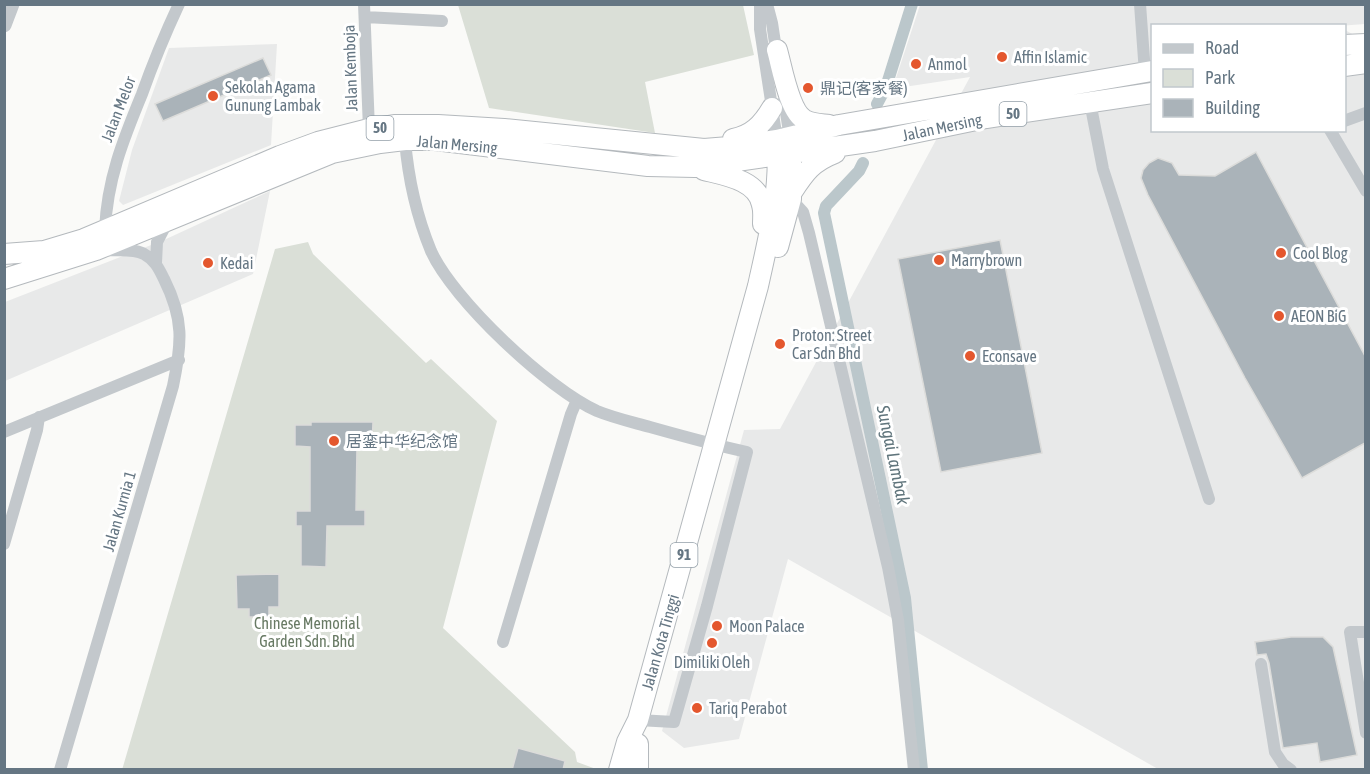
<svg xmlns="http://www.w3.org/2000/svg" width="1370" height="774" viewBox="0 0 1370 774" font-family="'Asap Condensed','Noto Sans SC',sans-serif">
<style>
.built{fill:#e8e9e9}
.green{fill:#dadfd7}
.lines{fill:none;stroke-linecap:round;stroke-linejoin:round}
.canal{stroke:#bbc7cb;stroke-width:12}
.building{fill:#aab3b9;stroke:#dcdcda;stroke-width:1.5}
.trunk-casing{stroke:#b4b9bd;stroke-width:22}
.minor{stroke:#c3c8cc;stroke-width:12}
.tertiary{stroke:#c3c8cc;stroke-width:15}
.trunk{stroke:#fff;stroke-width:20}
.poi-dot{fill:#e4572e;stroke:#fff;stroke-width:2}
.labels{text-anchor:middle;stroke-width:6;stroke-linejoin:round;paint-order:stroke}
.shield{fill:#fff;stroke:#939fa8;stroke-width:1.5}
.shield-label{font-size:15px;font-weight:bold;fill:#657683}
.poi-label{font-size:16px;fill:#657683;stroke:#fff;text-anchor:start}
.street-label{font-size:16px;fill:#657683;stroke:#fff}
.park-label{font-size:16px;fill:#687a64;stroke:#fff}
.water-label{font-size:18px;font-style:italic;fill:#60757c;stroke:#fff}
</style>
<rect width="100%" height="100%" fill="#fafaf8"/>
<path class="built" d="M920,5H1365V24L1338,26H1152V130H1344L1345,30L1365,41V769H1158L788,559L739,739L684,748L662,731L744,430L780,429L970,77L904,87L899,85L896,78Z
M277,44L271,145L123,205L119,201L132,150L169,48Z
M270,191L253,274L5,381V302L164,240Z"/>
<path class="green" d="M458,5H743L754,55L645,82L655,133L489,108Z
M308,242L313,254L426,363L431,359L497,421L443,628L575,752L577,762L596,769L122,770L275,249Z"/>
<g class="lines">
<path class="canal" d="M877,104L886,87L912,4
M863,163L859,171L826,206L824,213L905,598L922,770"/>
</g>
<path class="building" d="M263,58L271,75L163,121L155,104Z
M1256,152L1365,356V443L1302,478L1245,378L1148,195L1141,178L1143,170L1149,163L1158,158L1172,163L1179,175L1215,176Z
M1000,240L1042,453L941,472L898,259Z
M311,422H373L372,448H357L356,510H365V526H327L326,567L301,566V526H296V511H310V447L295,446V425H311Z
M279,574V607H269V617H249V609H237L236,575Z
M1291,637H1323L1333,647L1357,755L1320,762L1317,743L1283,748L1269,663L1266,654L1257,655L1255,642Z
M518,748L565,761L563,770H512Z"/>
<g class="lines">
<defs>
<path id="trunk" d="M1344,45L1366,44
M777,50C782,67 789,112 805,120C812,124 821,124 829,125
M1344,66L1366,63
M733,139C752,135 762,125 772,108
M704,170C724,175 758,180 762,205C764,211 763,217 763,224
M792,192C805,172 812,162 835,153
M778,247L791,199V143
M4,254L44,251L84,239L280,156L318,142L369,129L394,125H438L504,129L704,149L729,147L777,140L839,125L1152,71
M4,279L96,250L332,153L380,143L405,140H435L648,166L695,167L875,141L986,118L1152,93
M619,770L627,742L638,720L758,286C768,240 781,191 777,143
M638,770V744"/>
</defs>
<use href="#trunk" class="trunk-casing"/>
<path class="minor" d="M364,4L369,129
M760,4V29L777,140
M767,4L772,23L777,56
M1140,4L1145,73
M365,17L442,21
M784,100L790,138
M1090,102L1103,169L1209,499
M1344,121L1366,113
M1330,130L1366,191
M405,140C408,176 417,217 431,251C453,300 548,389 597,411C614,418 632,422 650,427C682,436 714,445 747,452L707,606L674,722L638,720
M791,199L803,212L809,233L888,567L898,620L914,770
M105,230C107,180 123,140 142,94C153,63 165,34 179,4
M156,263L157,242L169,219
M4,432L179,360
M4,544L37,430L39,417
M1366,632H1350L1366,733
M503,642L571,414L577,400
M1261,664L1275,752L1283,764L1291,770
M60,770L173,386C182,343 184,319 164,279C159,269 155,260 144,254C134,248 115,251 103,250"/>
<path class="tertiary" d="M4,25L12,4"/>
<use href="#trunk" class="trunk"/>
</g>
<g class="poi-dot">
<circle cx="1002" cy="57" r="6"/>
<circle cx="916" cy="64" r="6"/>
<circle cx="808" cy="88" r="6"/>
<circle cx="213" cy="96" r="6"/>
<circle cx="1281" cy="253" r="6"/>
<circle cx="939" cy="260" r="6"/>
<circle cx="208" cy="263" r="6"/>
<circle cx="1279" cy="316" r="6"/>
<circle cx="780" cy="344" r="6"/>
<circle cx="970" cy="356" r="6"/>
<circle cx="334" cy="441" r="6"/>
<circle cx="717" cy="626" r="6"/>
<circle cx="712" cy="643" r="6"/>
<circle cx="697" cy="708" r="6"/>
</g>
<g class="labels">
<g class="shield">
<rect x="999.5" y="102" width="27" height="24" rx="4.5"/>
<rect x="366.5" y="116" width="27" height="24" rx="4.5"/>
<rect x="670.5" y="543" width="27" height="24" rx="4.5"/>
</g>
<g class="shield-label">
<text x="1013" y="119">50</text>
<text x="380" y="133">50</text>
<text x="684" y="560">91</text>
</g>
<g class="poi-label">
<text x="1014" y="63">Affin Islamic</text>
<text x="928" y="70">Anmol</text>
<text x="225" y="93">Sekolah Agama<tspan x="225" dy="18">Gunung Lambak</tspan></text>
<text x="820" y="94">鼎记(客家餐)</text>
<text x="1293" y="259">Cool Blog</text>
<text x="951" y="266">Marrybrown</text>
<text x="220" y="269">Kedai</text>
<text x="1291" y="322">AEON BiG</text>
<text x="792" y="341">Proton: Street<tspan x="792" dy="18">Car Sdn Bhd</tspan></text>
<text x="982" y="362">Econsave</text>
<text x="346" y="447">居銮中华纪念馆</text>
<text x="729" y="632">Moon Palace</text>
<text x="712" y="668" text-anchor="middle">Dimiliki Oleh</text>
<text x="709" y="714">Tariq Perabot</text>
</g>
<g class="street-label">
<text transform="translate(350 68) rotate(-92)" y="6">Jalan Kemboja</text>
<text transform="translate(118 109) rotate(-69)" y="6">Jalan Melor</text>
<text transform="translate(942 127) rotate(-12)" y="6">Jalan Mersing</text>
<text transform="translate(457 144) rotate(5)" y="6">Jalan Mersing</text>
<text transform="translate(119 511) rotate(-74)" y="6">Jalan Kurnia 1</text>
<text transform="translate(660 642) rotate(-74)" y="6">Jalan Kota Tinggi</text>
</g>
<g class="park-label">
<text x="307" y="629">Chinese Memorial<tspan x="307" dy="18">Garden Sdn. Bhd</tspan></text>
</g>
<g class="water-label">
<text transform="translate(893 455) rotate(78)" y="6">Sungai Lambak</text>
</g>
</g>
<rect width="1370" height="774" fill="none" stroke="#657683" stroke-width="12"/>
<rect x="1151" y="24" width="195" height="108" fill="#ffffff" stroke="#c1c8cd" stroke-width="1.5"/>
<rect x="1163" y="44" width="30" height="9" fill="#c3c8cc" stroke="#c1c8cd" stroke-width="1.5"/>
<text x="1205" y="54" font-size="18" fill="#657683">Road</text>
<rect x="1163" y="69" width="30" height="18" fill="#dadfd7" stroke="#c1c8cd" stroke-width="1.5"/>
<text x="1205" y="84" font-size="18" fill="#657683">Park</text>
<rect x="1163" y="99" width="30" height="18" fill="#aab3b9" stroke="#c1c8cd" stroke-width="1.5"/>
<text x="1205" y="114" font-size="18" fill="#657683">Building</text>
</svg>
